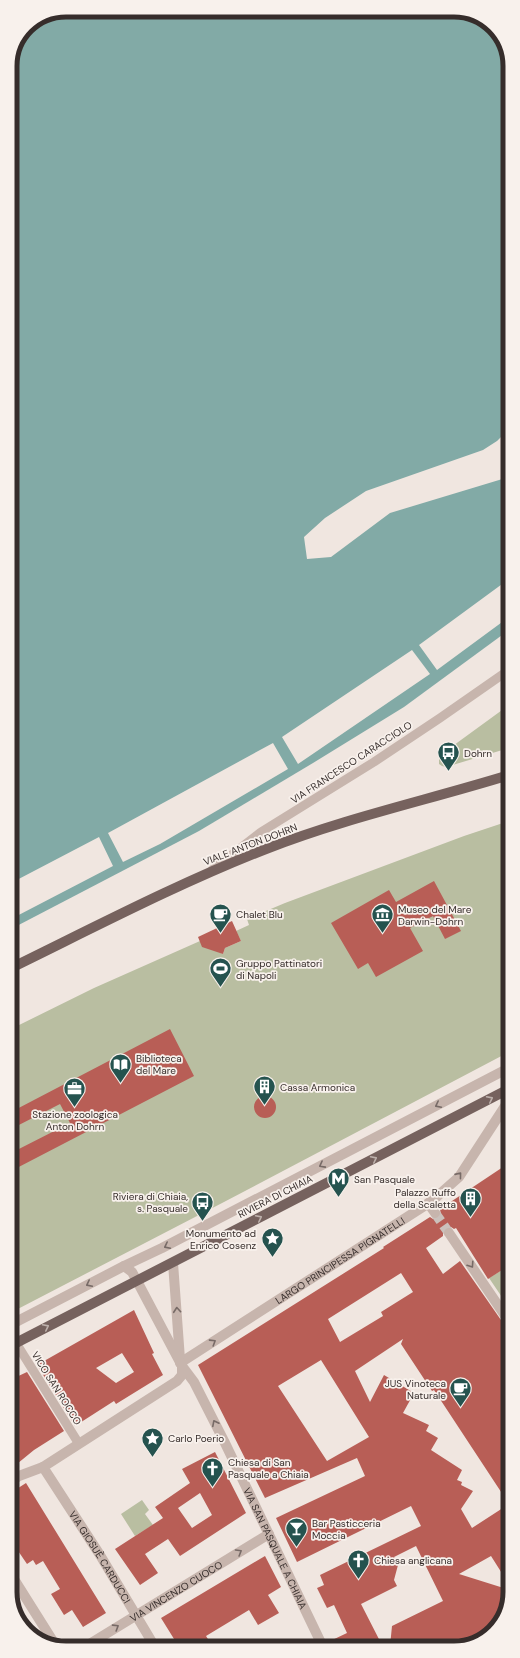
<svg xmlns="http://www.w3.org/2000/svg" width="520" height="1658" viewBox="0 0 520 1658" font-family="'DM Sans',sans-serif">
<style>
.green{fill:#b9bea1}
.water{fill:#82aaa6}
.pier{fill:#f0e6e0}
.building{fill:#b85e56;fill-rule:evenodd}
.lines{fill:none;stroke-linecap:round;stroke-linejoin:round}
.minor-tunnel{stroke:#cbc1bc;stroke-width:10;stroke-dasharray:10 5;stroke-linecap:butt}
.pedestrian{stroke:#c7b5ad;stroke-width:9}
.minor{stroke:#c7b5ad;stroke-width:10}
.tertiary{stroke:#c7b5ad;stroke-width:10}
.primary{stroke:#76625e;stroke-width:10}
.oneway{stroke:#beb1ac}
.oneway2{stroke:#776a66}
.labels{text-anchor:middle;stroke-width:3.5;stroke-linejoin:round;paint-order:stroke}
.poi-label{font-size:10px;fill:#362d2b;stroke:#f8f1ec;text-anchor:start}
.street-label{font-size:10px;fill:#362d2b;stroke:#f8f1ec}
.rim{fill:none;stroke:#362d2b;stroke-width:5}
</style>
<rect width="100%" height="100%" fill="#f0e6e0"/>
<path class="green" d="M509,705V748L446,767L442,766L439,764V756Z
M509,821V1052L224,1202L12,1312L11,1029L94,988L200,941L223,954L225,948L241,941L236,931L249,925L247,919L285,903L464,836Z
M510,1265V1309L489,1278Z
M142,1500L149,1510L145,1514L153,1525L135,1536L121,1514Z"/>
<path class="water" d="M66,10H458L491,24L508,51L509,630L404,707L313,763L199,831L11,929L10,62L26,26Z"/>
<path class="pier" d="M509,429V477L390,513L331,557L307,559L304,537L325,518L366,491L483,450L497,441Z
M509,579V617L437,670L419,645Z
M412,650L430,674L298,764L282,737Z
M273,743L288,769L160,844L123,862L108,833Z
M99,837L113,866L11,919V883Z"/>
<path class="building" d="M434,881L461,931L445,939L433,916L410,928L423,951L376,977L368,963L358,969L331,923L389,890L396,902Z
M232,921L241,941L225,948L223,954L202,947L198,937Z
M170,1029L194,1076L11,1171V1153L70,1123L60,1104L11,1129V1112Z
M254 1107a11 11 0 1 1 22 0a11 11 0 1 1-22 0Z
M509,1163L510,1265L488,1279L456,1228L454,1229L451,1227L445,1228L443,1233V1236L426,1248L443,1274L460,1261L510,1333V1586L491,1556L459,1574L510,1590L499,1626L460,1646H390L392,1626L443,1601L416,1546L394,1557L398,1565L394,1580L397,1586L361,1604L383,1647H329L328,1642L347,1633L334,1605L327,1608L317,1588L324,1585L320,1575L421,1526L411,1506L297,1562L276,1518L365,1476L357,1458L265,1498L198,1365L384,1248L383,1247L430,1217L433,1219H438L441,1215L440,1209ZM401,1273L413,1292L381,1312L383,1316L340,1342L328,1319ZM403,1339L401,1344L432,1391L434,1390L509,1504L472,1528L461,1509L473,1491L461,1485L462,1482L457,1480L462,1470L431,1450L438,1438L426,1431L429,1425L403,1413L414,1393L384,1375L370,1402L355,1371ZM321,1360L369,1437L327,1461L278,1386Z
M134,1310L154,1353L152,1354L163,1375L116,1404L114,1401L75,1426L37,1365ZM122,1353L134,1372L116,1383L96,1368Z
M27,1372L64,1431L34,1450L12,1468V1379Z
M215,1452L246,1513L180,1556L168,1539L145,1554L158,1573L140,1585L115,1549L163,1518L155,1507L190,1483L182,1469ZM200,1493L212,1515L192,1528L178,1508Z
M26,1483L106,1613L83,1627L72,1610L64,1615L51,1594L60,1589L43,1561L36,1565L33,1560L27,1564L12,1542V1492Z
M265,1556L281,1587L268,1595L279,1613L258,1625L249,1610L206,1636L213,1647H179L161,1618Z"/>
<g class="lines">
<path class="minor-tunnel" d="M435,1213L449,1233"/>
<path class="pedestrian" d="M212,870L261,832L374,762L440,718L509,670
M16,1343L79,1444"/>
<g class="minor">
<path d="M428,1203L435,1213"/>
<path d="M449,1233L510,1323"/>
<path id="s1" d="M180,1363L432,1201L459,1177L509,1100"/>
<path id="s2" d="M182,1366L194,1382L225,1443L323,1647"/>
<path d="M12,1481L19,1476L43,1467"/>
<path d="M12,1576L56,1646"/>
<path id="s3" d="M83,1648L269,1534"/>
</g>
<g class="tertiary">
<path d="M173,1263L180,1359"/>
<path id="s4" d="M124,1266L132,1272L137,1281L182,1366V1375L177,1381L43,1467L100,1555L155,1647"/>
<path d="M12,1324L124,1266L162,1248L509,1068"/>
</g>
<path class="primary" d="M11,968C95,927 179,883 266,849C345,818 428,800 509,775
M12,1345L509,1089"/>
</g>
<defs><path id="oneway-chevron" d="M-2-3.5L2.5 0L-2 3.5" fill="none" stroke-width="1.6" stroke-linecap="round" stroke-linejoin="round"/></defs>
<g class="oneway">
<use href="#oneway-chevron" transform="translate(490 1099) rotate(-27)"/>
<use href="#oneway-chevron" transform="translate(374 1159) rotate(-27)"/>
<use href="#oneway-chevron" transform="translate(259 1218) rotate(-27)"/>
<use href="#oneway-chevron" transform="translate(46 1327) rotate(-27)"/>
</g>
<g class="oneway2">
<use href="#oneway-chevron" transform="translate(438 1105) rotate(153)"/>
<use href="#oneway-chevron" transform="translate(322 1165) rotate(152)"/>
<use href="#oneway-chevron" transform="translate(459 1175) rotate(-51)"/>
<use href="#oneway-chevron" transform="translate(167 1246) rotate(153)"/>
<use href="#oneway-chevron" transform="translate(471 1265) rotate(56)"/>
<use href="#oneway-chevron" transform="translate(89 1284) rotate(153)"/>
<use href="#oneway-chevron" transform="translate(177 1310) rotate(-95)"/>
<use href="#oneway-chevron" transform="translate(213 1342) rotate(-32)"/>
<use href="#oneway-chevron" transform="translate(215 1423) rotate(-117)"/>
<use href="#oneway-chevron" transform="translate(239 1552) rotate(-31)"/>
<use href="#oneway-chevron" transform="translate(116 1627) rotate(-32)"/>
</g>
<defs>
<symbol id="bus-pin" viewBox="-11 -11 22 30"><path d="M0 17L-7.5 6A9.5 9.5 0 1 1 7.5 6Z" fill="#25534f" stroke="#f8f1ec"/><path d="M-5-6H5V4H4V6H2V4H-2V6H-4V4H-5ZM-3.5-4V0h7V-4ZM-3.5 1.2v1.5H-2V1.2ZM2 1.2v1.5H3.5V1.2Z" fill="#fff"/></symbol>
<symbol id="cafe-pin" viewBox="-11 -11 22 30"><path d="M0 17L-7.5 6A9.5 9.5 0 1 1 7.5 6Z" fill="#25534f" stroke="#f8f1ec"/><path d="M-5.5-4.5H6V0H3Q3 3.5 0 3.5H-2.5Q-5.5 3.5-5.5 0ZM3-3.2v2h1.7v-2ZM-6 4.5H4V6H-6Z" fill="#fff"/></symbol>
<symbol id="museum-pin" viewBox="-11 -11 22 30"><path d="M0 17L-7.5 6A9.5 9.5 0 1 1 7.5 6Z" fill="#25534f" stroke="#f8f1ec"/><path d="M0-6L6-3V-2H-6V-3ZM-5-1h2V3h-2ZM-1-1h2V3h-2ZM3-1h2V3H3ZM-6 4H6V6H-6Z" fill="#fff"/></symbol>
<symbol id="stadium-pin" viewBox="-11 -11 22 30"><path d="M0 17L-7.5 6A9.5 9.5 0 1 1 7.5 6Z" fill="#25534f" stroke="#f8f1ec"/><path d="M0-5a6.5 5 0 1 0 0 10a6.5 5 0 1 0 0-10ZM-3.5-1.8h7v3.6h-7Z" fill="#fff"/></symbol>
<symbol id="library-pin" viewBox="-11 -11 22 30"><path d="M0 17L-7.5 6A9.5 9.5 0 1 1 7.5 6Z" fill="#25534f" stroke="#f8f1ec"/><path d="M-6-4Q-3-5.5-.7-3.5V5Q-3 3-6 4ZM6-4Q3-5.5 .7-3.5V5Q3 3 6 4Z" fill="#fff"/></symbol>
<symbol id="building-pin" viewBox="-11 -11 22 30"><path d="M0 17L-7.5 6A9.5 9.5 0 1 1 7.5 6Z" fill="#25534f" stroke="#f8f1ec"/><path d="M-4-6H4V6H1V3H-1V6H-4ZM-2.5-4.3h1.7v1.8h-1.7ZM.8-4.3h1.7v1.8H.8ZM-2.5-1h1.7V.8h-1.7ZM.8-1h1.7V.8H.8Z" fill="#fff"/></symbol>
<symbol id="office-pin" viewBox="-11 -11 22 30"><path d="M0 17L-7.5 6A9.5 9.5 0 1 1 7.5 6Z" fill="#25534f" stroke="#f8f1ec"/><path d="M-6-3h4V-5.5h4V-3h4V5H-6ZM-1-4.5V-3h2v-1.5ZM-6 0V1H6V0Z" fill="#fff"/></symbol>
<symbol id="metro-pin" viewBox="-11 -11 22 30"><path d="M0 17L-7.5 6A9.5 9.5 0 1 1 7.5 6Z" fill="#25534f" stroke="#f8f1ec"/><path d="M-5.5 5V-5H-3L0 0L3-5H5.5V5H3V-.5L0 4L-3-.5V5Z" fill="#fff"/></symbol>
<symbol id="sight-pin" viewBox="-11 -11 22 30"><path d="M0 17L-7.5 6A9.5 9.5 0 1 1 7.5 6Z" fill="#25534f" stroke="#f8f1ec"/><path d="M0-6L1.8-2.2L6-1.7L2.9 1.2L3.7 5.4L0 3.3L-3.7 5.4L-2.9 1.2L-6-1.7L-1.8-2.2Z" fill="#fff"/></symbol>
<symbol id="church-pin" viewBox="-11 -11 22 30"><path d="M0 17L-7.5 6A9.5 9.5 0 1 1 7.5 6Z" fill="#25534f" stroke="#f8f1ec"/><path d="M-1.2-6h2.4v3.5h3.3v2.4h-3.3V6h-2.4V-.1h-3.3v-2.4h3.3Z" fill="#fff"/></symbol>
<symbol id="bar-pin" viewBox="-11 -11 22 30"><path d="M0 17L-7.5 6A9.5 9.5 0 1 1 7.5 6Z" fill="#25534f" stroke="#f8f1ec"/><path d="M-6-5H6L.8 .8V4.5H3.5V6h-7V4.5H-.8V.8Z" fill="#fff"/></symbol>
</defs>
<g fill-rule="evenodd">
<use href="#bus-pin" x="436" y="740" width="25" height="34"/>
<use href="#cafe-pin" x="208" y="902" width="25" height="34"/>
<use href="#museum-pin" x="370" y="902" width="25" height="34"/>
<use href="#stadium-pin" x="208" y="956" width="25" height="34"/>
<use href="#library-pin" x="108" y="1052" width="25" height="34"/>
<use href="#building-pin" x="252" y="1074" width="25" height="34"/>
<use href="#office-pin" x="62" y="1076" width="25" height="34"/>
<use href="#metro-pin" x="326" y="1166" width="25" height="34"/>
<use href="#building-pin" x="458" y="1186" width="25" height="34"/>
<use href="#bus-pin" x="190" y="1190" width="25" height="34"/>
<use href="#sight-pin" x="260" y="1226" width="25" height="34"/>
<use href="#cafe-pin" x="448" y="1376" width="25" height="34"/>
<use href="#sight-pin" x="140" y="1426" width="25" height="34"/>
<use href="#church-pin" x="200" y="1456" width="25" height="34"/>
<use href="#bar-pin" x="284" y="1516" width="25" height="34"/>
<use href="#church-pin" x="346" y="1548" width="25" height="34"/>
</g>
<g class="labels">
<g class="poi-label">
<text x="464" y="757">Dohrn</text>
<text x="398" y="913">Museo del Mare<tspan x="398" dy="12">Darwin-Dohrn</tspan></text>
<text x="236" y="918">Chalet Blu</text>
<text x="236" y="967">Gruppo Pattinatori<tspan x="236" dy="12">di Napoli</tspan></text>
<text x="136" y="1062">Biblioteca<tspan x="136" dy="12">del Mare</tspan></text>
<text x="280" y="1091">Cassa Armonica</text>
<text x="75" y="1118" text-anchor="middle">Stazione zoologica<tspan x="75" dy="12">Anton Dohrn</tspan></text>
<text x="354" y="1183">San Pasquale</text>
<text x="456" y="1196" text-anchor="end">Palazzo Ruffo<tspan x="456" dy="12">della Scaletta</tspan></text>
<text x="188" y="1200" text-anchor="end">Riviera di Chiaia,<tspan x="188" dy="12">s. Pasquale</tspan></text>
<text x="256" y="1237" text-anchor="end">Monumento ad<tspan x="256" dy="12">Enrico Cosenz</tspan></text>
<text x="446" y="1387" text-anchor="end">JUS Vinoteca<tspan x="446" dy="12">Naturale</tspan></text>
<text x="168" y="1442">Carlo Poerio</text>
<text x="228" y="1466">Chiesa di San<tspan x="228" dy="12">Pasquale a Chiaia</tspan></text>
<text x="312" y="1527">Bar Pasticceria<tspan x="312" dy="12">Moccia</tspan></text>
<text x="374" y="1564">Chiesa anglicana</text>
</g>
<g class="street-label">
<text transform="translate(351 762) rotate(-33)" y="4">VIA FRANCESCO CARACCIOLO</text>
<text transform="translate(250 844) rotate(-21)" y="4">VIALE ANTON DOHRN</text>
<text transform="translate(275 1196) rotate(-27)" y="4">RIVIERA DI CHIAIA</text>
<text dy="4" stroke="none"><textPath href="#s1" startOffset="190">LARGO PRINCIPESSA PIGNATELLI</textPath></text>
<text transform="translate(57 1388) rotate(58)" y="4">VICO SAN ROCCO</text>
<text dy="4" stroke="none"><textPath href="#s2" startOffset="205">VIA SAN PASQUALE A CHIAIA</textPath></text>
<text dy="4" stroke="none"><textPath href="#s4" startOffset="399">VIA GIOSUÈ CARDUCCI</textPath></text>
<text dy="4" stroke="none"><textPath href="#s3" startOffset="109">VIA VINCENZO CUOCO</textPath></text>
</g>
</g>
<path d="M0 0H520V1658H0ZM66 17H454A49 49 0 0 1 503 66V1592A49 49 0 0 1 454 1641H66A49 49 0 0 1 17 1592V66A49 49 0 0 1 66 17Z" fill="#f8f1ec" fill-rule="evenodd"/>
<path class="rim" d="M66 17H454A49 49 0 0 1 503 66V1592A49 49 0 0 1 454 1641H66A49 49 0 0 1 17 1592V66A49 49 0 0 1 66 17Z"/>
</svg>
